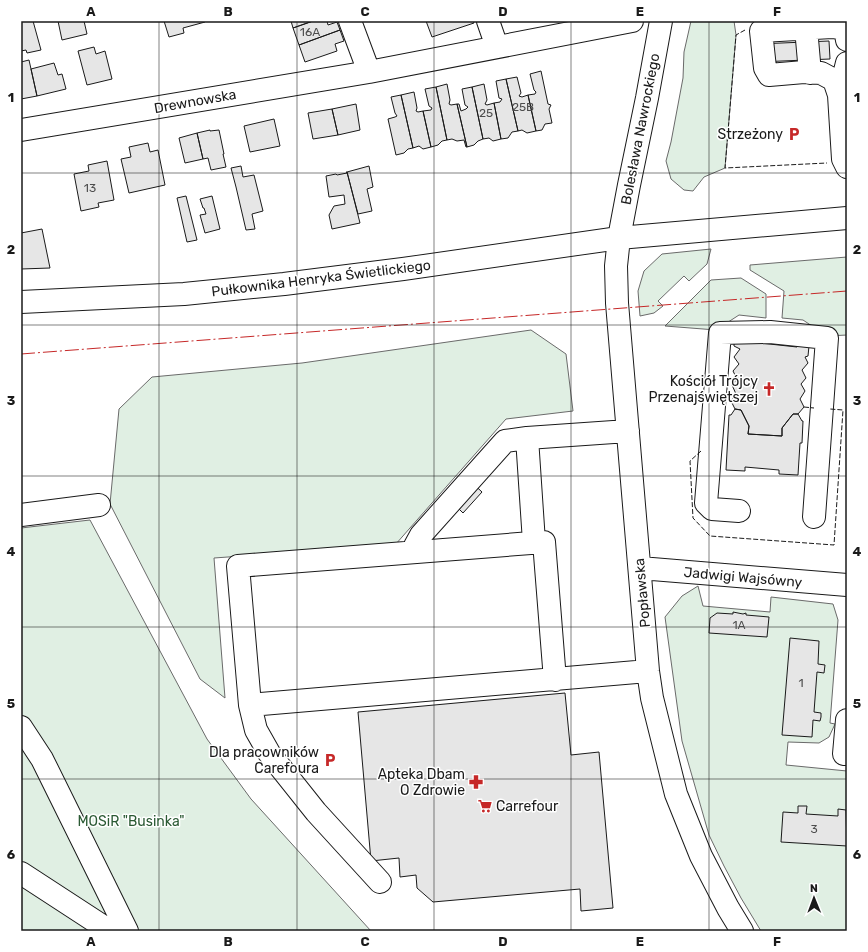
<svg xmlns="http://www.w3.org/2000/svg" width="868" height="952" viewBox="0 0 868 952" font-family="Rubik,sans-serif">
<style>
.green{fill:#e0efe3;stroke:#6a6a6a}
.building{fill:#e6e6e6;stroke:#1a1a1a}
.lines{fill:none;stroke-linecap:round;stroke-linejoin:round}
.minor-casing{stroke:#1a1a1a;stroke-width:24}
.minor{stroke:#fff;stroke-width:22}
.fence{stroke:#1a1a1a;stroke-width:1;stroke-dasharray:5 2;stroke-linecap:butt}
.power{stroke:#c62828;stroke-width:1;stroke-dasharray:14 3 2 3;stroke-linecap:butt}
.grid{fill:none;stroke:#1a1a1a;stroke-width:1;stroke-opacity:0.55}
.labels{text-anchor:middle;stroke-width:3;stroke-linejoin:round;paint-order:stroke}
.number-label{font-size:12px;fill:#4d4d4d}
.street-label{font-size:14px;fill:#1a1a1a;stroke:#fff}
.poi-label{font-size:14px;fill:#1a1a1a;stroke:#fff;text-anchor:end}
.park-label{font-size:14px;fill:#2b5a34;stroke:#fff}
.neatline{fill:none;stroke:#1a1a1a;stroke-width:1.5}
.grid-label{font-size:13px;text-anchor:middle;font-weight:bold;fill:#1a1a1a}
</style>
<rect width="100%" height="100%" fill="#fff"/>
<path class="green" d="M691,21H734L736,35L725,168L704,177L693,191L684,190L671,179L666,161L671,142L683,78L684,52Z
M711,249L707,264L689,281L684,276L658,301L663,306L654,313L640,316L638,291L644,271L662,254Z
M847,257V335L827,336L803,320L782,318L784,291L750,270V265Z
M741,278L766,294V318L739,315L716,330L665,326L711,280Z
M531,330L566,354L573,411L506,419L395,545L214,558L225,698L200,679L110,504L119,409L152,377L302,363Z
M90,520L207,739L251,799L371,931H21V528Z
M698,586L703,606L770,612L771,597L833,604L838,620L830,723L835,724L829,737L819,743L788,742L786,765L847,771V931H761L741,898L724,866L709,835L682,741L665,617L682,596Z"/>
<path class="building" d="M21,21H33L41,50L27,53L26,50L21,51Z
M58,21H84L87,34L62,40Z
M164,21H205V22L183,28L184,33L169,37Z
M291,21H313L293,28Z
M313,21H327L328,25L337,22L340,30L299,45L293,28Z
M426,21H473L474,23L432,37Z
M340,30L344,41L335,44L337,51L305,62L299,45Z
M829,41L830,59L758,62V44Z
M94,47L96,54L105,51L112,79L87,85L78,51Z
M29,60L37,96L21,99V62Z
M54,63L58,75L62,74L66,89L37,96L31,69Z
M541,71L548,104L551,105L549,109L552,123L545,124L542,130L536,131L528,95L535,94L536,92L534,90L530,74Z
M517,77L521,93L519,96L522,97L528,95L536,131L527,133L522,130L518,131L506,79Z
M506,79L518,131L512,132L508,138L501,139L494,103L500,102L502,99L499,98L496,81Z
M447,84L450,100L449,104L451,105L457,104L467,147H466L464,140L457,141L452,139L447,140L436,87Z
M484,84L487,100L485,104L487,105L494,103L501,139L493,141L489,138L483,139L472,87Z
M436,87L447,140L442,141L438,145L431,147L423,111L431,110L432,108L429,106L425,89Z
M472,87L483,139L478,141L474,145L467,147L457,104H459L461,111L466,109L468,107L465,105L462,89Z
M414,92L417,108L416,111L418,112L423,111L431,147L423,149L419,146L413,148L401,95Z
M401,95L413,148L408,149L404,153L396,155L388,119L395,117L397,116L395,113L391,97Z
M356,104L360,130L338,135L332,109Z
M332,109L338,135L313,139L308,113Z
M274,119L280,146L250,152L244,126Z
M210,130V131L219,130L224,154H223L226,167L211,170L208,158L203,159L197,133Z
M197,133L203,159L185,163L179,138Z
M148,143L150,152L158,150L165,185L129,193L121,159L131,157L129,147Z
M107,161L114,200L98,203L99,207L81,211L74,174L89,171L88,165Z
M241,166L243,177L254,175L263,211L252,214L255,229L246,230L236,187L231,168Z
M369,166L373,187L367,189L372,211L358,214L347,172Z
M346,172H347L360,223L332,229L329,215L334,206L345,204L344,195L329,197L326,176L336,174L337,175L347,173Z
M186,196L197,240L187,242L177,198Z
M212,196L220,229L205,233L200,215L206,214L204,208H203L200,199Z
M42,229L50,268L21,269V233Z
M734,343H760L797,347V345L809,346L808,356L805,357L808,363L802,370L806,378L801,384L805,391L800,399L804,407L798,414H793L782,428V436L748,434L749,426L741,410L735,409L731,401L736,394L732,385L737,379L733,371L739,364L734,357L740,349L734,346Z
M735,409L741,410L749,426L748,434L782,436V428L793,414H798L802,421H803L802,443H800L798,475L779,474V470L745,467V471L726,470L729,415H731Z
M466,477L482,492L463,513L447,497Z
M733,612L743,614L746,613V615L769,617L767,637L709,633L710,618L717,613L733,614Z
M790,638L819,641L818,664L825,665L824,673L817,672L814,712L821,713V717L820,721L813,720L812,737L782,735Z
M565,693L571,755L599,752L613,908L581,911L580,889L433,902L417,888L416,875L400,877L399,858L371,861L358,712Z
M798,806H807L806,814L838,816V809L846,810L847,846L781,842L783,812L798,813Z"/>
<g class="lines">
<defs>
<path id="minor" d="M350,21L369,72
M488,21L497,47
M661,21L647,98L629,185L619,238L616,266L617,303L648,671L652,698L676,794L701,856L728,908L742,931
M806,28L810,73
M847,63L839,95L843,159L847,167
M839,95L834,80L821,73L804,72L769,75L765,68L761,31L832,27L845,29L847,40
M21,130L369,72L632,21
M21,302L184,294L284,284L403,269L619,238L847,218
M739,511L712,509L706,503L720,333L770,332L827,338L814,517
M21,515L99,505
M534,542L527,438L628,431
M415,552V546L421,535L505,441L527,438
M640,568L847,585
M555,680L544,542L238,566L250,705L648,671
M250,705L256,730L269,753L316,812L380,882
M847,720L844,754H847
M21,727L42,759L127,931
M21,873L110,931"/>
</defs>
<use href="#minor" class="minor-casing"/>
<use href="#minor" class="minor"/>
<path class="fence" d="M745,30L736,35L725,168L827,163
M804,407L814,408
M701,451L690,461L693,518L710,536L834,545L843,410L830,409"/>
<path class="power" d="M21,354L847,291"/>
</g>
<path class="grid" d="M159,21V931M297,21V931M434,21V931M571,21V931M709,21V931M21,173H847M21,325H847M21,476H847M21,627H847M21,779H847"/>
<defs>
<symbol id="parking-bare" viewBox="-9 -9 18 18"><path d="M-3.5-5.5H1a3.5 3.5 0 0 1 0 7H-1V5.5H-3.5ZM-1-3.4V-.6H.8a1.4 1.4 0 0 0 0-2.8Z" fill="#c62828" stroke="#fff" stroke-width="2.5" paint-order="stroke"/></symbol>
<symbol id="church-bare" viewBox="-9 -9 18 18"><path d="M-1.2-6h2.4v3.5h3.3v2.4h-3.3V6h-2.4V-.1h-3.3v-2.4h3.3Z" fill="#c62828" stroke="#fff" stroke-width="2.5" paint-order="stroke"/></symbol>
<symbol id="pharmacy-bare" viewBox="-9 -9 18 18"><path d="M-2-6h4v4h4v4h-4v4h-4v-4h-4v-4h4Z" fill="#c62828" stroke="#fff" stroke-width="2.5" paint-order="stroke"/></symbol>
<symbol id="supermarket-bare" viewBox="-9 -9 18 18"><path d="M-6-5.5h2.5l.6 2H6L4.5 2H-2.5L-4.4-4H-6ZM-1.5 3.2a1.3 1.3 0 1 0 .1 0ZM3 3.2a1.3 1.3 0 1 0 .1 0Z" fill="#c62828" stroke="#fff" stroke-width="2.5" paint-order="stroke"/></symbol>
</defs>
<g fill-rule="evenodd">
<use href="#parking-bare" x="784" y="124" width="20" height="20"/>
<use href="#church-bare" x="759" y="379" width="20" height="20"/>
<use href="#parking-bare" x="320" y="750" width="20" height="20"/>
<use href="#pharmacy-bare" x="466" y="772" width="20" height="20"/>
<use href="#supermarket-bare" x="475" y="796" width="20" height="20"/>
</g>
<g class="labels">
<g class="number-label">
<text x="310" y="36">16A</text>
<text x="523" y="111">25B</text>
<text x="486" y="117">25</text>
<text x="90" y="192">13</text>
<text x="739" y="629">1A</text>
<text x="801" y="687">1</text>
<text x="814" y="833">3</text>
</g>
<g class="street-label">
<text transform="translate(195 101) rotate(-10)" y="5">Drewnowska</text>
<text transform="translate(640 129) rotate(-79)" y="5">Bolesława Nawrockiego</text>
<text transform="translate(321 278) rotate(-7)" y="5">Pułkownika Henryka Świetlickiego</text>
<text transform="translate(743 577) rotate(5)" y="5">Jadwigi Wajsówny</text>
<text transform="translate(642 593) rotate(-95)" y="5">Popławska</text>
</g>
<g class="poi-label">
<text x="783" y="139">Strzeżony</text>
<text x="758" y="386">Kościół Trójcy<tspan x="758" dy="16">Przenajświętszej</tspan></text>
<text x="319" y="757">Dla pracowników<tspan x="319" dy="16">Carefoura</tspan></text>
<text x="465" y="779">Apteka Dbam<tspan x="465" dy="16">O Zdrowie</tspan></text>
<text x="496" y="811" text-anchor="start">Carrefour</text>
</g>
<g class="park-label">
<text x="131" y="826">MOSiR "Businka"</text>
</g>
</g>
<rect width="868" height="952" fill="none" stroke="#ffffff" stroke-width="44"/>
<g transform="translate(814 898) rotate(359)" stroke="#ffffff" stroke-width="3" paint-order="stroke">
<path d="M0-3L7 15L0 10L-7 15Z" fill="#1a1a1a"/>
<text y="-6" font-size="11" font-weight="bold" text-anchor="middle" fill="#1a1a1a">N</text>
</g>
<rect x="22" y="22" width="824" height="908" class="neatline"/>
<g class="grid-label">
<text x="91" y="16">A</text>
<text x="228" y="16">B</text>
<text x="365" y="16">C</text>
<text x="503" y="16">D</text>
<text x="640" y="16">E</text>
<text x="777" y="16">F</text>
<text x="11" y="102">1</text>
<text x="857" y="102">1</text>
<text x="11" y="254">2</text>
<text x="857" y="254">2</text>
<text x="11" y="405">3</text>
<text x="857" y="405">3</text>
<text x="11" y="556">4</text>
<text x="857" y="556">4</text>
<text x="11" y="708">5</text>
<text x="857" y="708">5</text>
<text x="11" y="859">6</text>
<text x="857" y="859">6</text>
<text x="91" y="946">A</text>
<text x="228" y="946">B</text>
<text x="365" y="946">C</text>
<text x="503" y="946">D</text>
<text x="640" y="946">E</text>
<text x="777" y="946">F</text>
</g>
</svg>
